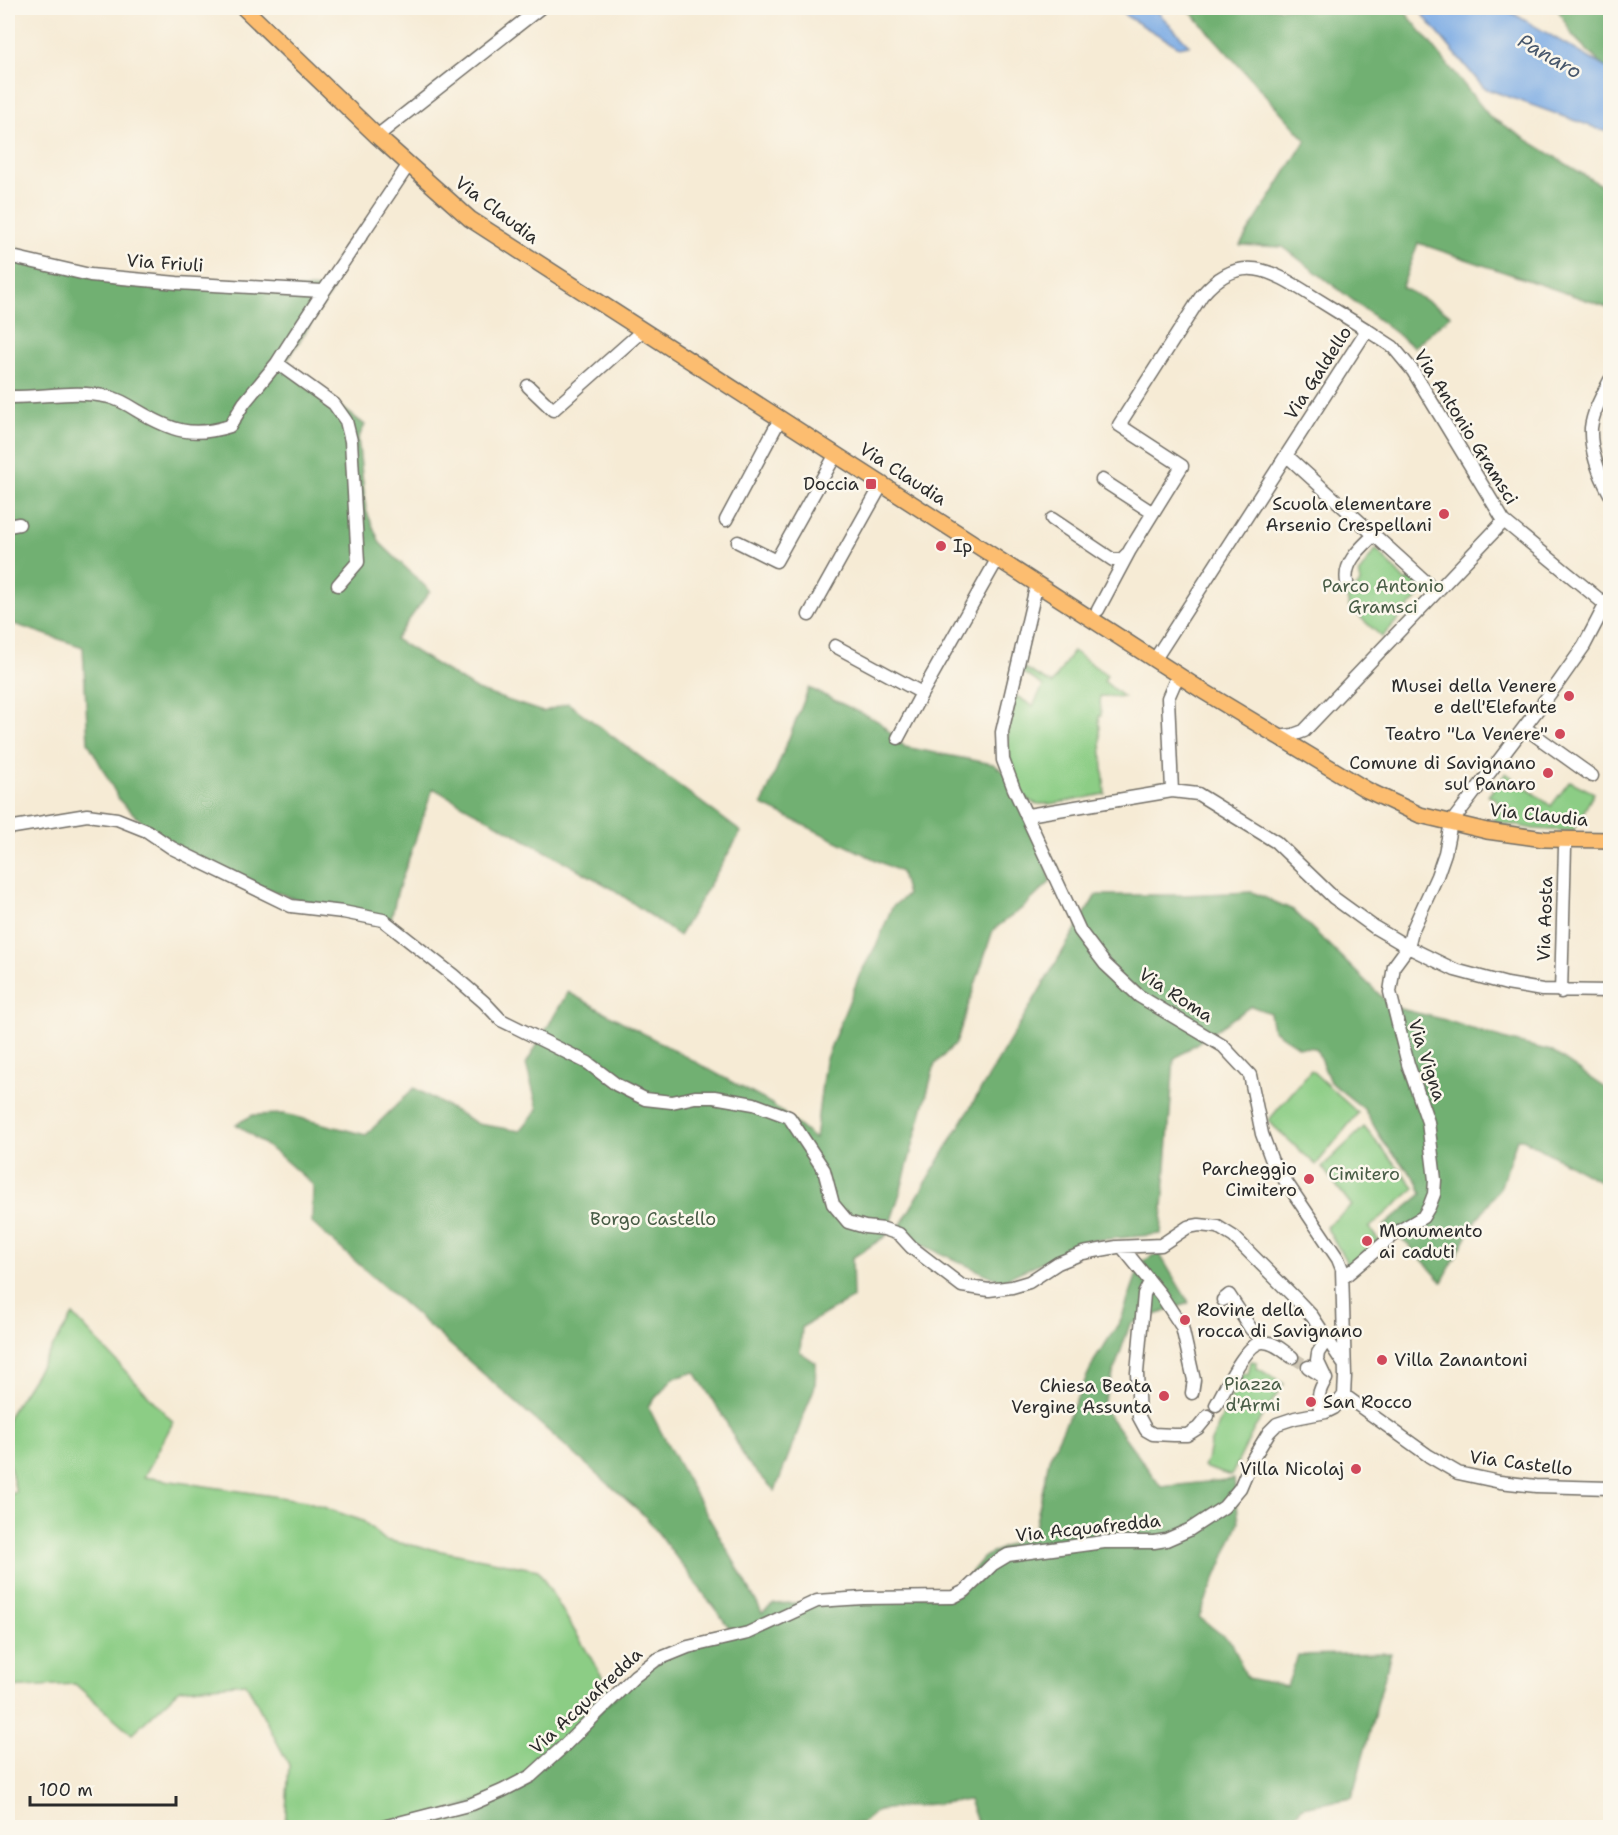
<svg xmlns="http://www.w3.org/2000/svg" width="1618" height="1835" viewBox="0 0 1618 1835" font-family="'Shantell Sans',sans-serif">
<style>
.green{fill:#8ccd85;stroke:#5c7c58;stroke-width:1.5}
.forest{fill:#71b072;stroke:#4e6e4e;stroke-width:1.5}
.water{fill:#7aaae4;stroke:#526a88;stroke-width:1.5}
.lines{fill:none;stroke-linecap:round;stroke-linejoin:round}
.minor-tunnel{stroke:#cdc5b3;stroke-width:12;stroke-dasharray:12 6;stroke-linecap:butt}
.minor-casing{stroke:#726e66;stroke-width:15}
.major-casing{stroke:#726e66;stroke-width:18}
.minor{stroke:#fff;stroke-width:12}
.major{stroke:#fcbd6f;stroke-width:15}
.poi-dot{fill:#d1495b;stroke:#fbf7ec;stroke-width:2}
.labels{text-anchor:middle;stroke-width:5;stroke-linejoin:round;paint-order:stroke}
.street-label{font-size:18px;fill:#2b2b2b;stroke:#fbf7ec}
.poi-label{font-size:18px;fill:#2b2b2b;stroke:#fbf7ec;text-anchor:end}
.park-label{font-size:18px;fill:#485c46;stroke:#fbf7ec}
.water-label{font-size:20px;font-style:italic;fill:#47576c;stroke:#fbf7ec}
</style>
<rect width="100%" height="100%" fill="#fbf7ec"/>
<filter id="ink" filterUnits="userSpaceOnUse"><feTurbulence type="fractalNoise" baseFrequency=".0167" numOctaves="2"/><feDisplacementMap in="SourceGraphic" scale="12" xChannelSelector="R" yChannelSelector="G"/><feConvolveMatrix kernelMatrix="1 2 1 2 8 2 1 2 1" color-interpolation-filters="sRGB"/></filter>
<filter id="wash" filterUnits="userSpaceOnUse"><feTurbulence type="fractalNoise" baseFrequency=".008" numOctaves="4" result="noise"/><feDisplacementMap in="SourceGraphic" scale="24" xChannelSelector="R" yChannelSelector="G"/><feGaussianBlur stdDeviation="1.35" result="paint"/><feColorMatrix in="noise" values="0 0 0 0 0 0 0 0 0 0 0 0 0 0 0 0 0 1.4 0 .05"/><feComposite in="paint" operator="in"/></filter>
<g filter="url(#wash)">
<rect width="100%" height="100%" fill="#f6ebd5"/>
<path class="green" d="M1376,549L1406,582L1411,578L1425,590L1382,637L1349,607L1346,592C1357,589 1363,585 1359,573Z
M1073,651L1107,675L1104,681L1123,697L1100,696L1101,716H1099L1105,794C1087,797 1058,805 1040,804C1015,803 1006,752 1008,733C1009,721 1013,708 1016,696L1033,706L1043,686L1021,671L1022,667L1052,684Z
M1506,773L1551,806L1570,781L1594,793L1573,831L1534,829L1492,821L1497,816L1500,806L1496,799L1488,796Z
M1311,1070L1358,1113L1316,1165L1268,1121Z
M1364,1127L1415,1188L1369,1228L1380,1242L1348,1271L1345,1259L1326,1227L1352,1206L1322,1167Z
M73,1315L173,1422L144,1477L306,1501L363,1521L385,1540L538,1570L615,1698L517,1787L403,1827H285L289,1765L246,1683L180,1689L132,1734L75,1684L8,1688V1495L16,1492L8,1459V1417Z
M1251,1361L1257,1362V1368L1284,1384L1254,1429L1231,1476L1203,1467L1207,1460L1210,1444L1242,1373L1248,1375Z"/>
<path class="forest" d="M1187,8H1402L1490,117L1610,191V308L1418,243L1402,287L1451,315L1414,347L1283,247L1240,245L1306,140Z
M1557,8H1610V73L1573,36Z
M8,241L34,261L135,283L333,289L285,364L365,425L358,439L366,510L380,543L430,591L395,639L477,690L543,712L568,703L741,832L679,936L613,889L433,788L397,893L391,920L292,898L177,855L120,801L88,742L83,647L8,622Z
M809,688L878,721L905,747L993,764L1016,781L1038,820L1050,882L1025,906L993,930L956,1043L935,1064L900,1193L886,1236L852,1258L853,1298L802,1327L800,1352L816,1363L815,1386L775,1491L746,1461L723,1416L695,1372L674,1378L648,1406C682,1477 726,1543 762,1613L774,1604L953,1594L984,1557L1034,1532L1049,1459L1094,1361L1121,1320L1141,1262L1159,1253L1189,1303L1130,1324L1102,1406L1161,1487L1234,1479L1239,1522L1199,1617L1232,1643L1247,1678L1287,1686L1298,1655L1391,1653L1352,1798L1302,1807L1286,1828L979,1827L969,1800L878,1810L862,1823L827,1826L802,1825L800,1827H403L517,1787L615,1698L656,1653L734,1634L646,1517L312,1223L313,1185L279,1155L236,1124L253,1115L284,1114L366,1135L414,1088L478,1124L520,1131L538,1109L526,1064L568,992L772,1104L815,1139L825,1061L860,974L878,942L892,907L907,895L901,872L762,805Z
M1252,892L1293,910L1392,1007L1442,1019L1503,1039L1551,1051L1610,1091V1187L1523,1139H1517L1501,1186L1473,1225L1442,1282L1408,1244L1384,1226L1422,1194L1418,1182L1384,1143L1364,1109L1330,1082L1316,1048L1299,1047L1273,1030L1270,1013L1251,1006L1174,1059L1161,1234L1087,1241L1001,1281L896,1233L1096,895H1184Z"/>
<path class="water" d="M1119,8H1154L1189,45L1179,47L1126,16Z
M1417,8H1504L1610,70V133L1484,88Z"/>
</g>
<g filter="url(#ink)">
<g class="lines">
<path class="minor-tunnel" d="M1292,1357L1308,1367"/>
<defs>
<path id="minor" d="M377,136L540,8
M8,256L90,275L177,283L322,291
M1610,380C1603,394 1593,411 1591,428C1590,451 1599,474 1610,494
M528,386L553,410L642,331
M8,397C41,398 76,389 109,397C119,399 130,406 138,411C172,431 192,438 230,426L244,403L277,363
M1286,455L1436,591
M1102,480L1153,513
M1052,519L1113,560L1122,559L1127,554
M726,520L780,419
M1504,521L1606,605
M8,526L19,524
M738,542L776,561L836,454
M1347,582C1343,562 1362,547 1374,535
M338,585L358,562L351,441L346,421L334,404L277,363C319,296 365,231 409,164
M1098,610L1130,550L1182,466L1119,425L1202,295C1240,251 1271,270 1312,296C1330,307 1349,319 1367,330L1155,659
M809,615L882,484
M835,646L922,693L998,558
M1525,728L1592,776
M1278,737L1293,735L1304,731L1504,521L1413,371L1393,347L1367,330
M898,738L922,693
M1172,791L1168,698L1178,675
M1028,815L1172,791L1198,794L1276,842L1334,898L1374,927L1408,947L1455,970L1507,984L1542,990L1610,991
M8,828L87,815L117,819L147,831L172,848L291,906L343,912L383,920L454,976L484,1002L501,1020L588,1063L617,1085L645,1099L672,1102L695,1097H714L754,1104L789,1117L824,1170L833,1204L848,1222L865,1227L884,1229L899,1234L911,1247L962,1286L989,1290L1012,1287L1029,1282L1058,1263L1083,1253L1117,1247L1161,1245L1188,1227L1199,1225L1218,1227L1234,1237L1293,1296L1312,1316L1343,1363
M1561,992L1565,847
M1122,1247L1161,1295L1182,1327L1194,1380L1192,1393
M1343,1278L1396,1233L1423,1217L1429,1207L1434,1194L1435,1180L1428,1122L1408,1064L1390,992L1394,966L1408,947L1412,931L1437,876L1445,853L1451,823L1558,683L1584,646L1610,596
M1150,1282L1144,1294L1137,1373L1139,1417L1146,1430L1153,1434L1174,1435H1187L1198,1428L1208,1416
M1223,1300L1229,1295L1251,1329L1265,1342
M1308,1367L1325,1378
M1344,1395L1429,1456L1458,1473L1500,1482L1536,1486L1610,1488
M1216,1405C1224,1391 1246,1342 1263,1342C1274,1342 1283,1351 1292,1357
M1321,1413C1317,1399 1318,1391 1326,1379L1317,1360L1318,1353L1327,1339
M379,1828L472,1804L502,1791L531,1776L563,1747L635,1676L656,1660L688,1647L748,1633L817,1601L863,1598L953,1597L965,1591L993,1564L1008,1555L1104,1542H1154L1166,1540L1189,1530L1224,1507L1240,1488L1252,1460L1269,1432L1277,1424L1295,1418L1326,1412L1334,1408L1344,1395L1345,1376L1342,1269L1338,1259L1272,1161L1262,1134L1250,1075L1223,1046L1139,996L1105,964L1080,931L1014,789L1003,760L1002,732L1037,583"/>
<path id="major" d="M244,8L377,136L470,219L1203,691L1367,790L1420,815L1487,831L1544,839L1610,840"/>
</defs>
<use href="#minor" class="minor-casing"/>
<use href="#major" class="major-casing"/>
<use href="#minor" class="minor"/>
<use href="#major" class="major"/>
</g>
</g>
<g class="poi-dot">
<rect x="865" y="478" width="12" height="12" rx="3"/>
<circle cx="1444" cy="514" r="6"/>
<circle cx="941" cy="546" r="6"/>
<circle cx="1569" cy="696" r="6"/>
<circle cx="1560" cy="734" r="6"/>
<circle cx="1548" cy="773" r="6"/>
<circle cx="1309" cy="1179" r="6"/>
<circle cx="1367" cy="1241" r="6"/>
<circle cx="1185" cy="1320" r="6"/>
<circle cx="1382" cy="1360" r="6"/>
<circle cx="1164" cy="1396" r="6"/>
<circle cx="1311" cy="1402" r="6"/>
<circle cx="1356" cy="1469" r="6"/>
</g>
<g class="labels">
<g class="street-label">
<text transform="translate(497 210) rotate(37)" y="6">Via Claudia</text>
<text transform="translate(165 263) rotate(4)" y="6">Via Friuli</text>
<text transform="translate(1318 373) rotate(-57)" y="6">Via Galdello</text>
<text transform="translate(1466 427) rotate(58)" y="6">Via Antonio Gramsci</text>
<text transform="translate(903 474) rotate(33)" y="6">Via Claudia</text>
<text transform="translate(1539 815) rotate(6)" y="6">Via Claudia</text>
<text transform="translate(1545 919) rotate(-88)" y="6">Via Aosta</text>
<text transform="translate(1176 995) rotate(33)" y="6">Via Roma</text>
<text transform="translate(1427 1060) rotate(72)" y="6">Via Vigna</text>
<text transform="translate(1521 1463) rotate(7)" y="6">Via Castello</text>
<text transform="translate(1088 1528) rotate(-6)" y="6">Via Acquafredda</text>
<text transform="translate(586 1701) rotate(-43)" y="6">Via Acquafredda</text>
</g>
<g class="poi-label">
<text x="859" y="490">Doccia</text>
<text x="1432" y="510">Scuola elementare<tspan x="1432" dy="21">Arsenio Crespellani</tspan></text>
<text x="953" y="552" text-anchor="start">Ip</text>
<text x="1557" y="692">Musei della Venere<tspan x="1557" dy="21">e dell'Elefante</tspan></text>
<text x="1548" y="740">Teatro "La Venere"</text>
<text x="1536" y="769">Comune di Savignano<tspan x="1536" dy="21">sul Panaro</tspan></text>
<text x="1297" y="1175">Parcheggio<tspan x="1297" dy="21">Cimitero</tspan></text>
<text x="1379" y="1237" text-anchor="start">Monumento<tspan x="1379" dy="21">ai caduti</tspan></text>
<text x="1197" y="1316" text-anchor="start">Rovine della<tspan x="1197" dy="21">rocca di Savignano</tspan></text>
<text x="1394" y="1366" text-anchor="start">Villa Zanantoni</text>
<text x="1152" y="1392">Chiesa Beata<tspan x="1152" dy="21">Vergine Assunta</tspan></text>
<text x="1323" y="1408" text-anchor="start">San Rocco</text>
<text x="1344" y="1475">Villa Nicolaj</text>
</g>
<g class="park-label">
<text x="1383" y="592">Parco Antonio<tspan x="1383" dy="21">Gramsci</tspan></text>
<text x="1364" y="1180">Cimitero</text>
<text x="653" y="1225">Borgo Castello</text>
<text x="1253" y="1390">Piazza<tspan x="1253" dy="21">d'Armi</tspan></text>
</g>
<g class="water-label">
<text transform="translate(1550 56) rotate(30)" y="7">Panaro</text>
</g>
</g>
<rect width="1618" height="1835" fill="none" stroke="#fbf7ec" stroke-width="30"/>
<path d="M30 1796v9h146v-9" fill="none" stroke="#2b2b2b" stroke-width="3"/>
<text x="39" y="1796" font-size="18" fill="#2b2b2b" stroke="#fbf7ec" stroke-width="4.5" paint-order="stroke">100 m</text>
</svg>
